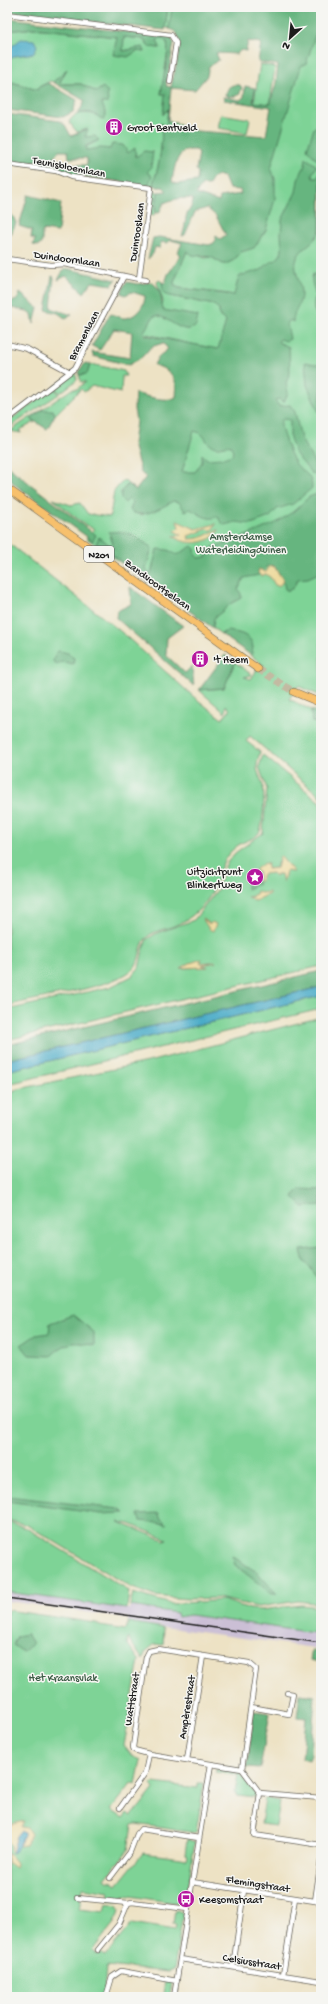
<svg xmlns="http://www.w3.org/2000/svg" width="328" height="2004" viewBox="0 0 328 2004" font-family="'Gochi Hand',sans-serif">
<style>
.industrial{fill:#cbbfd5}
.green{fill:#7ed396;stroke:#4d7859;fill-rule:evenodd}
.forest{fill:#66b57f;stroke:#41684e;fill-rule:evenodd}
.sand{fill:#eeda9e;stroke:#857b5d}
.water{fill:#49abc8;stroke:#326472}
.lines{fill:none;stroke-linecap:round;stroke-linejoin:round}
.primary-tunnel{stroke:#c3baa2;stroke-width:7;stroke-dasharray:7 3.5;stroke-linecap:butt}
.minor-casing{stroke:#656157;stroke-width:6}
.primary-casing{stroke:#656157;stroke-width:8}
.minor{stroke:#fff;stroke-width:4.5}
.primary{stroke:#f7c06c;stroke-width:7}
.rail{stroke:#1c1c1c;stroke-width:1.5}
.labels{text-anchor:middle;stroke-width:3;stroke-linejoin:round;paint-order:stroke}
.shield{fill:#f6f6f2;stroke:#5d5d5c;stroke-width:1}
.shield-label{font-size:10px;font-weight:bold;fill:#1c1c1c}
.poi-label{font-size:11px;fill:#1c1c1c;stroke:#f6f6f2;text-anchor:start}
.street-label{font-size:11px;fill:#1c1c1c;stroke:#f6f6f2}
.park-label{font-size:11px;fill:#3e5c47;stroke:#f6f6f2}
</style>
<rect width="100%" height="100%" fill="#f6f6f2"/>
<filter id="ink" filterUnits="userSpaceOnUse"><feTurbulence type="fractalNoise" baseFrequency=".025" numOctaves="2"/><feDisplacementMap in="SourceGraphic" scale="8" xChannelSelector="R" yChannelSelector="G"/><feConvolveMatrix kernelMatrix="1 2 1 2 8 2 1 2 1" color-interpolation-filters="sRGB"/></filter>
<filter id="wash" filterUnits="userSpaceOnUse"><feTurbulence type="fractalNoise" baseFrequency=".012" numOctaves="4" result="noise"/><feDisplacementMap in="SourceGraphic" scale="16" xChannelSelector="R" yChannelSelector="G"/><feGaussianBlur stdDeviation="0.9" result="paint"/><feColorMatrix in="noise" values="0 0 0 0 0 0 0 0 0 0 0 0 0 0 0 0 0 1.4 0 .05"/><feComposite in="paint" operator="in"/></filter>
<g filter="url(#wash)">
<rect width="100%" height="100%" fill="#ede2c4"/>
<path class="industrial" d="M7,1592L129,1609L130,1606L177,1613L178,1617L190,1615L321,1634V1649L128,1622V1618L7,1601Z"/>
<path class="green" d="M168,7H173L170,28H165Z
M313,7H321V696L298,686L289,699L311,710L312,722L321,724V797L250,736L246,741L260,752C254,772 258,769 263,786C265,794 263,820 261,828C258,839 248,839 240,844C235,847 231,851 227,856C217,870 218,887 205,903C195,915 184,923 168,928C163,929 157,931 151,934C137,942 143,961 132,970C109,989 38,997 7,1006V542L119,630L194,697L222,719L230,710L226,705L225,713L199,690L224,688L235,662L252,675L244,677L251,679L261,663L252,656L251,653L224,632L221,634L213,628L212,622L150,578L149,583L86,538L94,529L84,524L53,499L71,505L80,503L88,514L110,517L114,491L124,480L128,484L121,492L133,502L132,512L141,515L169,503L214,349L142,333L154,316L158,315L165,318L164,311L162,308L163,301L157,282L159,280L162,282L163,292L166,295L214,305L219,310L220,317L230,294L179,288L175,286L174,282L187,251L205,258L211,257L223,264H226L234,260L241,252Z
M34,28L117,37L114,55L137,51L145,52L143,47L123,51L124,37L143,39L149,47L160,48L157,40L161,38L167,42L168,50L161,94L166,93L163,115L168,108L166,128L161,124C163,142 160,166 153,183L155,186H148C145,150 116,145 85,151L86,147L99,140L85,137L87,129L77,132L69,122C75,110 90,113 101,116V119L106,115L96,92L81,84H61L60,82L66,70L53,82L50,81L39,87L37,90L12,82L7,84V61L15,56L34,53L22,39L7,50V31Z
M260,64L275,67L270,104L254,102Z
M221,114L250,119L247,133L218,128Z
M153,191L158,192L154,216L150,215Z
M90,364L124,371L126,376H122L121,393L92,386L84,392L81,389L55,415L53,410L31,419L35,422L20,430L21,433L10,431L72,389H77L86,382H81L79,375L87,374Z
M75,372L77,380L60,393L54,387Z
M54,388L59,394L7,429V422Z
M263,755L321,803V966L7,1040V1010L110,987L132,976L139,968L143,949L147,939L157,933L194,920L218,889L226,864L235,853L263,833L267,789L259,767ZM281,860L293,871H286L283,881L281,874L259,872L266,869L277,868V863ZM269,892L255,901L248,897C254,897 262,893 269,892ZM201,960L199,963L211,962L202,965L206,967L182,968Z
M321,996V1009L8,1084L11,1092H14V1090L152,1061L321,1017V1604L298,1601L258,1607L218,1598L187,1599L154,1596L130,1587L27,1525L7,1520V1071ZM118,1522L130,1524L167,1539L164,1540Z
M7,1521L26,1528L129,1591L127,1609L7,1592Z
M133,1593L171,1604L223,1600L250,1609L261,1610L301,1605L321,1607V1634L190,1615L178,1617L177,1613L130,1606Z
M7,1610L96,1623L100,1626L126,1630L128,1622L164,1628L163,1645L155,1644L145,1652L143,1660L128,1638L127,1643L139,1660L124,1746L132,1756L141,1760L136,1784L132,1783L111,1810L123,1818L127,1813L132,1816L154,1789L151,1785L153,1783L198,1788V1783H204L196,1833L136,1824L132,1825L128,1850L105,1879L109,1882L110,1880L117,1885L143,1853L187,1859L188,1855L185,1854L187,1839L195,1842L185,1902L175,1903L124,1895L117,1901L108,1900L109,1892L83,1888L79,1909L105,1912L107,1904L117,1906L120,1911L114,1923L92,1951L97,1955L99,1952L105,1956L132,1923L175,1930L176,1924H173L175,1909L183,1913L174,1970L169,1972L106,1966L104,1993L101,1997H7Z
M216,1769L239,1773L256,1794L255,1797L238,1795L235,1791L238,1775L216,1772Z
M265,1798L280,1801L276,1826L261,1824Z
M165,1980L172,1981L170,1997H164L163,1995Z"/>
<path class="forest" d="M7,7H168L165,30L7,12Z
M172,7H321V25L316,33L306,64L301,66L271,168L275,179V199L266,230L254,248L241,252L234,260L226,264H223L211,257L192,255L187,251L174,282L175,286L179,288L234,295L239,276L261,270L270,262L276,260L281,254L282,250L281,234L282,220L296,192L298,180L305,165L306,158L317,166L312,174L313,178H317L321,170L320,230C316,243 302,246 297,258C292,270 302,283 301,295C301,304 293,312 293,322L290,320L287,324L290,339L286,341L280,339L278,342L289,347L290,373L286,383L288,393L284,402L279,399L275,400L279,406L290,405L295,412L301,439L319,471L316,475L311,473L295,453L290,438V420L284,419L281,421C279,428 291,456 295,463C302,472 313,475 312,488L293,504L277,509L270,517L251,524L236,522L224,525L220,521L218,516C208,522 200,514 190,509L185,511L179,502L173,501C163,507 140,521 130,510L133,502L129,499L125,503L121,499V492L128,484L136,490L146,477L141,473L133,444L136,421L134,409L135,393C145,396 168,403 176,397C178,379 172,370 154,365L158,357L168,349L163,343L151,347L142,357L129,365L93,356L92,352L130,358L132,332L114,329L100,350L92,346L110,314C114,314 119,317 123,318C134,319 145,307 145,296L132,292L125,295L121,293L126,282L138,284L152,282C162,290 161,299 163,310L198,316L196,326C182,338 166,313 154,316L143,333L145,335L218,349L226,321L220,317L219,310L214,305L166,295L163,292L162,282L165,283L168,274L181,256L178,252L182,243L171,240L167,243L161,242L160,248L155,247L153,254L148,259L153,238L159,237L209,245L214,243L216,236L220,239L226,235L216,216L207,208L195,212L185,235L182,236C185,229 185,224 186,217C188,210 193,207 193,199C183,197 173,199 164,203L159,213H156L155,212L158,192L167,191L163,187H157L153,183C160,166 163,141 161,123L166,127L168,109L163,115L165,94H161C163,77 170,58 167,42L161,38L157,40L160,48L149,47L143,39L124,37L123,51L143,47L145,52L137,51L128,57L113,55L117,37L34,28L7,31V18L171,37L174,43L166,86L171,87C173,76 184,43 177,34C175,31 172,30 169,29ZM248,41L261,43L258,62L278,65L276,83L270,104L253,102L255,88L245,86L244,97L240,100L223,97L224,100L271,107L266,136L196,131L168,120L171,88L195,90L207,76L209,66L219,60L216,53L237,54L241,50L246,51ZM186,150H196L199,153L196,170L198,172L197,181L177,184L172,182C174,171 175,156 186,150ZM217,175L224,177L229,189L240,190L241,194L220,197L219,202L196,194L202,185H209L212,179ZM194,431C207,434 203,440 211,445C218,450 224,444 231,446L233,451L232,455L223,458L207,459L202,454V462L195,472H182Z
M67,69L60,82L61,84H81L96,92L103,87L107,91L108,103H102L106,115L104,120C94,115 93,110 78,114L85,101L53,82Z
M12,82L37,90L39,87L48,83L77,100L73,112L63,117L7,110V84Z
M233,85H240L242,88L239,95L231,97L225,95L229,87Z
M7,114L60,121L65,125L71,136L88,129L85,137L95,136L99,140L86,146V150L101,148L110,149L112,144L123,145L128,153L135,148L136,157L144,151L153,152L151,168L147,172L152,176L148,186L76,175L49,166H36L37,162L22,164L7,162ZM59,151H68L69,158H87V165H64V161L53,158Z
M321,122V164L307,149L314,128Z
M28,195L61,203L58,232L44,230L42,232V242L39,246L33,245L35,239L31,238L32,230L19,226Z
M7,213L13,216L16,223L11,234L7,233Z
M64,269H69L116,280L112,285L92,282L84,293L66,276L58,280Z
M313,274L321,275V315L316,314C311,307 315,301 315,294C314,286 310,282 313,274Z
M52,276L54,277L51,308L72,315L65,318L58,313L46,310Z
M20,293L38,308L34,324L32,314L27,311L7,307V301C15,302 18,301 20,293Z
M305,362L321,365V417L307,385Z
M85,363L90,364L87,374L79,375L78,372Z
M42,410H53L55,415L47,429L31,419Z
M7,466L96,535L93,541L14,484L7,474Z
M317,494L321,496V572L308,578L298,579L293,588L288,591L285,589L283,580L274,566L268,565L259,575L244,578L238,589L241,594V598L230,604L224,610L214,618L213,628L96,543L99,537L114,548L109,532C131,530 135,536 152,548L146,569L151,574L157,549L168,550L177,555L192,546L195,549L196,556L198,558L206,557L213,547L236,540L276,523L294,511L309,497Z
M130,587L183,626L167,638L166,655L185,673L192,666L194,686L116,618L117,611L131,604Z
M227,631C236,632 252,634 253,647C253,650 251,653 252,656L221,634Z
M59,651L68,653L74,658L73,664L63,662L55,664L53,661L56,652Z
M225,655L235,662L224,688L199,690Z
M311,710L321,713V724L312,722Z
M251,878L259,884L247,889V880Z
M321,971V987L7,1060V1045Z
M298,1189L321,1190V1205L303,1207L293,1197Z
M321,1248V1277H317L309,1266L304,1262L301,1250Z
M73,1315L94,1332V1346C75,1340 66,1342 51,1356L29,1355L21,1345L36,1335L49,1333L50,1323Z
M7,1496L119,1509L125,1513L101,1514L7,1501Z
M159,1513L160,1518L167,1524L140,1521L138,1514Z
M232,1556L257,1572L277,1594H272L235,1565Z
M27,1634L33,1643L23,1652L13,1645L17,1636Z
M312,1650L321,1651L319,1662L310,1660Z
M300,1694L315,1696L311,1755L309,1760L302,1758L306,1718L297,1717Z
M254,1711L270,1713L260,1768L247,1767Z"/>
<path class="sand" d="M177,521L196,529L216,524L212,530L207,529L188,536L189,539C205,539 206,533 219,530C210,545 186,546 173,536L181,535L175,531L179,527Z
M274,566L283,580L281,584L278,586L275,585L271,578L266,574L261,576L258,573L259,569L266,572L269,567Z
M280,856L294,872L286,871L283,882L281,874H277L275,877L272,873L263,874L260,882L257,880L259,873L256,871V869L264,863L268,864L267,869L277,868Z
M257,891L261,893L269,892V894L255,901L247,897H252L253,895L256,894Z
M202,918L210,924L212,922L216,924L213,931L209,929Z
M202,959L200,963L216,962L202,965L208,967L181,968L190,963Z
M24,1821L21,1827L27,1828L31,1834L26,1845L19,1846L24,1833L21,1832L17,1836L12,1853L10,1850L11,1845L7,1841L8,1825Z
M8,1853L16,1863L15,1868L7,1862Z"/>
<path class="water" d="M21,39L34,40L37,46L34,53L15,56L7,61V50Z
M321,987V996L7,1071V1060Z
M21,1831L24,1833V1836L15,1852L12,1853L17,1836Z"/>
</g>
<g filter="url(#ink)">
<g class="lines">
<path class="primary-tunnel" d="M258,669L294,692"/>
<defs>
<path id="minor" d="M7,14L171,35L176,43L170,82
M7,164L56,171L71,177L151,188L139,279L64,264L51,265L7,259
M139,279L146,280
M7,344L27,349L70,372
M7,420L75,368L124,276
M251,1707L289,1714L293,1694L287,1693
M187,1760L203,1656
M242,1769L256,1669L249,1663L158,1649L149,1651L146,1657L133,1747L134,1750L149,1754L242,1769L260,1793L321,1798
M260,1793L254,1835L321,1845
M120,1808L145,1773L149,1754
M110,1878L130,1852L137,1834L141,1829L199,1838
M192,1882L321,1902
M77,1898L128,1903L132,1902L188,1909
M315,1901L321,1860
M98,1950L119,1924L128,1903
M180,1959L321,1981
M233,1967L244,1890
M283,1975L295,1898
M106,1997L112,1977L121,1971L177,1981
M174,1997L211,1764"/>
<path id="primary" d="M7,488L258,669
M294,692L321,703"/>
</defs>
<use href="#minor" class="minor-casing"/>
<use href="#primary" class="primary-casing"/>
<use href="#minor" class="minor"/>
<use href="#primary" class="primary"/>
<path class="rail" d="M7,1598L321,1643"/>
</g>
</g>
<defs>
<symbol id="building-disc" viewBox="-11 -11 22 22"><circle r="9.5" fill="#b5179e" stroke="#f6f6f2"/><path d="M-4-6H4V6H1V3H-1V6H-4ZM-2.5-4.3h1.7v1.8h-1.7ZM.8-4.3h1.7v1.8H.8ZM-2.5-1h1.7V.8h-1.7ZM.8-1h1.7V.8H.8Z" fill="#fff"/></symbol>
<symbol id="sight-disc" viewBox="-11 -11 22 22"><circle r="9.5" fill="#b5179e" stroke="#f6f6f2"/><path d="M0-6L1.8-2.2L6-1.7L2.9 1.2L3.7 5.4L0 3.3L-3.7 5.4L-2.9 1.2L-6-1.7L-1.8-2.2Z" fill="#fff"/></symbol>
<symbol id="bus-disc" viewBox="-11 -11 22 22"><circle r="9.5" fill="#b5179e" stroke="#f6f6f2"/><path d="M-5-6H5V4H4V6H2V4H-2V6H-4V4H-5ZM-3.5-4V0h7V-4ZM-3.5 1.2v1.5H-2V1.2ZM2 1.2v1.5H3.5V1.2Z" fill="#fff"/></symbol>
</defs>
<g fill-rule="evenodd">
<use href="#building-disc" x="104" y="117" width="20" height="20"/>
<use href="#building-disc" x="190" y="649" width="20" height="20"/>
<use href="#sight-disc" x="245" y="867" width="20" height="20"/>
<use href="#bus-disc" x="176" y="1889" width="20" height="20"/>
</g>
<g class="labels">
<rect class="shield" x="84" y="546" width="30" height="16" rx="3"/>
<g class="shield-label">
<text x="99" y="558">N201</text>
</g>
<g class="poi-label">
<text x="127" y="131">Groot Bentveld</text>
<text x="213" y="663">'t Heem</text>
<text x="242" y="875" text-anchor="end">Uitzichtpunt<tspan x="242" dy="13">Blinkertweg</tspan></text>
<text x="199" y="1903">Keesomstraat</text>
</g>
<g class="street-label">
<text transform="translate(69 166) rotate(11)" y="4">Teunisbloemlaan</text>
<text transform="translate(136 232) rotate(-82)" y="4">Duinrooslaan</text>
<text transform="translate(67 258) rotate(8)" y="4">Duindoornlaan</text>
<text transform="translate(83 335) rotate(-62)" y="4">Bramenlaan</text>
<text transform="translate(158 584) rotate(36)" y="4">Zandvoortselaan</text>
<text transform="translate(131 1699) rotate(-81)" y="4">Wattstraat</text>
<text transform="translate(186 1707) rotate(-81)" y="4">Ampèrestraat</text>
<text transform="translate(258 1883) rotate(9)" y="4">Flemingstraat</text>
<text transform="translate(252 1961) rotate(9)" y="4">Celsiusstraat</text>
</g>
<g class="park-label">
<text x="241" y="540">Amsterdamse<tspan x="241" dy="13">Waterleidingduinen</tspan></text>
<text x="63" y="1681">Het Kraansvlak</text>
</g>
</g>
<rect width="328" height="2004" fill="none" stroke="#f6f6f2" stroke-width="24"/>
<g transform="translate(290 38) rotate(207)" stroke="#f6f6f2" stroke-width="3" paint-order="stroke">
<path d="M0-3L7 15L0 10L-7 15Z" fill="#1c1c1c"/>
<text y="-6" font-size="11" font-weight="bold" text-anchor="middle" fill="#1c1c1c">N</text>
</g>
</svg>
